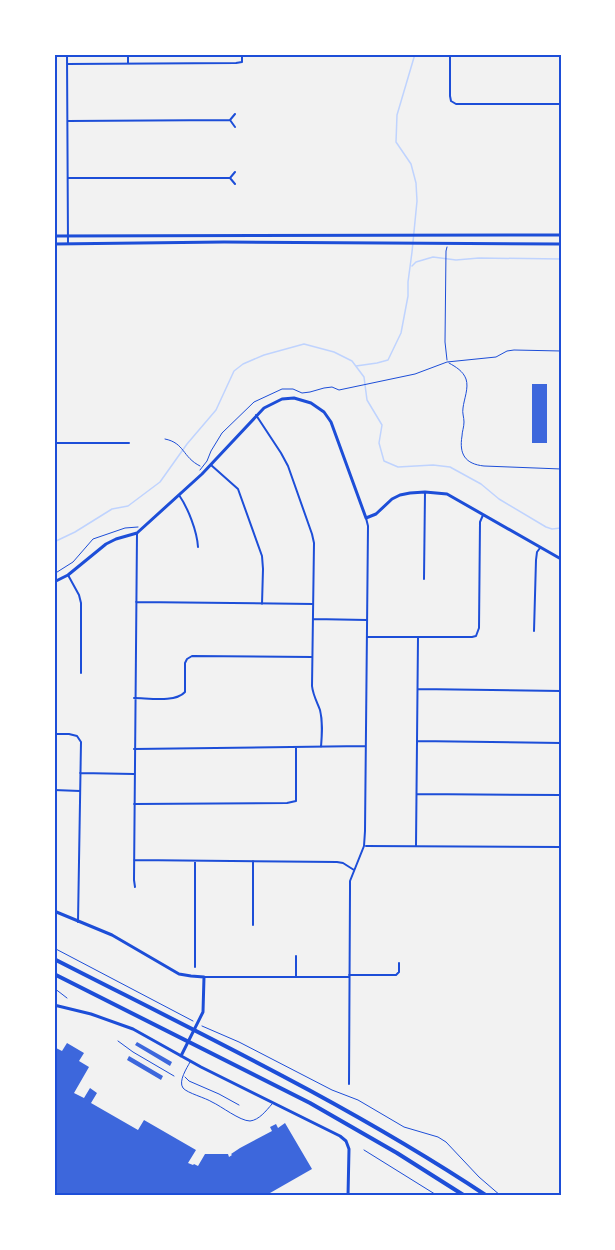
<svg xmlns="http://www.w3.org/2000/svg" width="615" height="1250" viewBox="0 0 615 1250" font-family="Manrope,sans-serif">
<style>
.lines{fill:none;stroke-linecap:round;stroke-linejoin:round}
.stream{stroke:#bfd3fe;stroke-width:1.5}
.building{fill:#3d67dc}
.path{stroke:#1d4ed8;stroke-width:1}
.service{stroke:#1d4ed8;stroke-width:1}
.minor{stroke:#1d4ed8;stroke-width:2}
.tertiary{stroke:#1d4ed8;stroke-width:3}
.secondary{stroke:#1d4ed8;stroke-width:3}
.motorway{stroke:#1d4ed8;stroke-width:4}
.neatline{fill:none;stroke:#1d4ed8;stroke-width:2}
</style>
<rect width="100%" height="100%" fill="#f2f2f2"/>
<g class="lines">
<path class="stream" d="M412,266L416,262L433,257L456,260L479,258L561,259
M356,366L377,363L388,360L401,333L408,296V282L412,252L417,201L416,183L411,164L396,142L397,115L415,54
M54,542L75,532L112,509L128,506L160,482L187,444L216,410L234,371L243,364L264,355L304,344L334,352L352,361L364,377L367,400L382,425L379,443L384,461L398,467L433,465L450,467L481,484L499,499L546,527L552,529L561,528"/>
</g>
<path class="building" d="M532,384H547V443H532Z
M137,1042L172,1062L170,1066L135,1045Z
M67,1043L84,1053L79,1061L89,1067L74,1093L84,1098L90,1088L97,1093L91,1103L138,1130L144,1120L196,1150L188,1163L193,1165L194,1164L198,1166L205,1154H228L229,1157L232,1155L231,1154L240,1148L272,1131L270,1127L276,1124L278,1128L285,1123L312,1169L270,1193L271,1195L268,1196H54V1047L62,1051Z
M129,1056L163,1076L161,1080L127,1060Z"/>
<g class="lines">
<path class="path" d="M447,360L445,342L446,251L447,247
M449,363C456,367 463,371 466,379C469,388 464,399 463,408C462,413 464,417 464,422C464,427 462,432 462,436C459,454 465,464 484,466L561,469
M165,439C185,443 182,457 200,466
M200,470L207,461L211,451L222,433L254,402L282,389H293L302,393L310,392L324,388L332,387L339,390L415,374L447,362L496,357L507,351L514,350L561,351
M54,574L73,562L93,539L125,528L138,527
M54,948L193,1021
M202,1026L239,1042L332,1090L358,1100L404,1127L438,1137L446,1142L479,1177L501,1196"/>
<path class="service" d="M54,988L67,998
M118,1041L133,1052L174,1076
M190,1062C187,1068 178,1081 183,1088C187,1093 206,1098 212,1102C221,1106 240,1121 250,1121C259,1120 266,1111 272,1104
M185,1077L189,1081L219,1094L239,1105
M364,1150L438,1196"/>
<path class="minor" d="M67,54L68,244
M128,54V63
M450,54V96L451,101L456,104H561
M67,64L236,63L242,62V54
M235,114L230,120L235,127
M68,121L230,120
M68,178H230
M235,184L230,178L235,172
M256,415L281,453L288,466L312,534L314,543L312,686C313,695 317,702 320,710C323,722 322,734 321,747
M54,443H129
M211,465L238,489L262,556L263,569L262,604
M179,495C188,508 197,531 198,547
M68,575L79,595L81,603V673
M424,579L425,492
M136,602L313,604
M313,619L367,620
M534,631L536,560L537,552L540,548
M367,637H472L476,636L479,628L480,522L483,515
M418,689L561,691
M134,698C148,698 175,703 185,692V663L187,659L192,656L312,657
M54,734H69L77,736L81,742L78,922
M417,741L561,743
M134,749L365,746
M80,773L134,774
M54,790L80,791
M417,794L561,795
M134,804L287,803L296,801V747
M366,846L561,847
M416,846L418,637
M134,860L337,862L343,863L354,870
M135,887L134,880L137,533
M253,925V861
M296,956V977
M195,967V861
M349,975H396L399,972V963
M204,977H348
M349,1084L350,891V881L364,846L365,831L368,526L366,518"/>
<path class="tertiary" d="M54,582L68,575L106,544L116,539L137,533L202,474L264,408L282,399L294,398L311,403L324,412L331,422L366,518L376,514L392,499L400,495L410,493L425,492L447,494L561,559
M54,911L112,935L179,974L191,976L204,977L203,1012L181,1056
M54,1005L91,1014L133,1029L201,1067L340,1136L346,1141L349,1149L348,1196"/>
<path class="secondary" d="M54,236L561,235
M54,244L224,242L561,244"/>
<path class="motorway" d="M54,959C201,1034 350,1105 487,1196
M54,974L310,1103L397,1153L465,1196"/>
</g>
<rect width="615" height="1250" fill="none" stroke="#ffffff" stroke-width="111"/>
<rect x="56" y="56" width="504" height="1138" class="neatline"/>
</svg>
